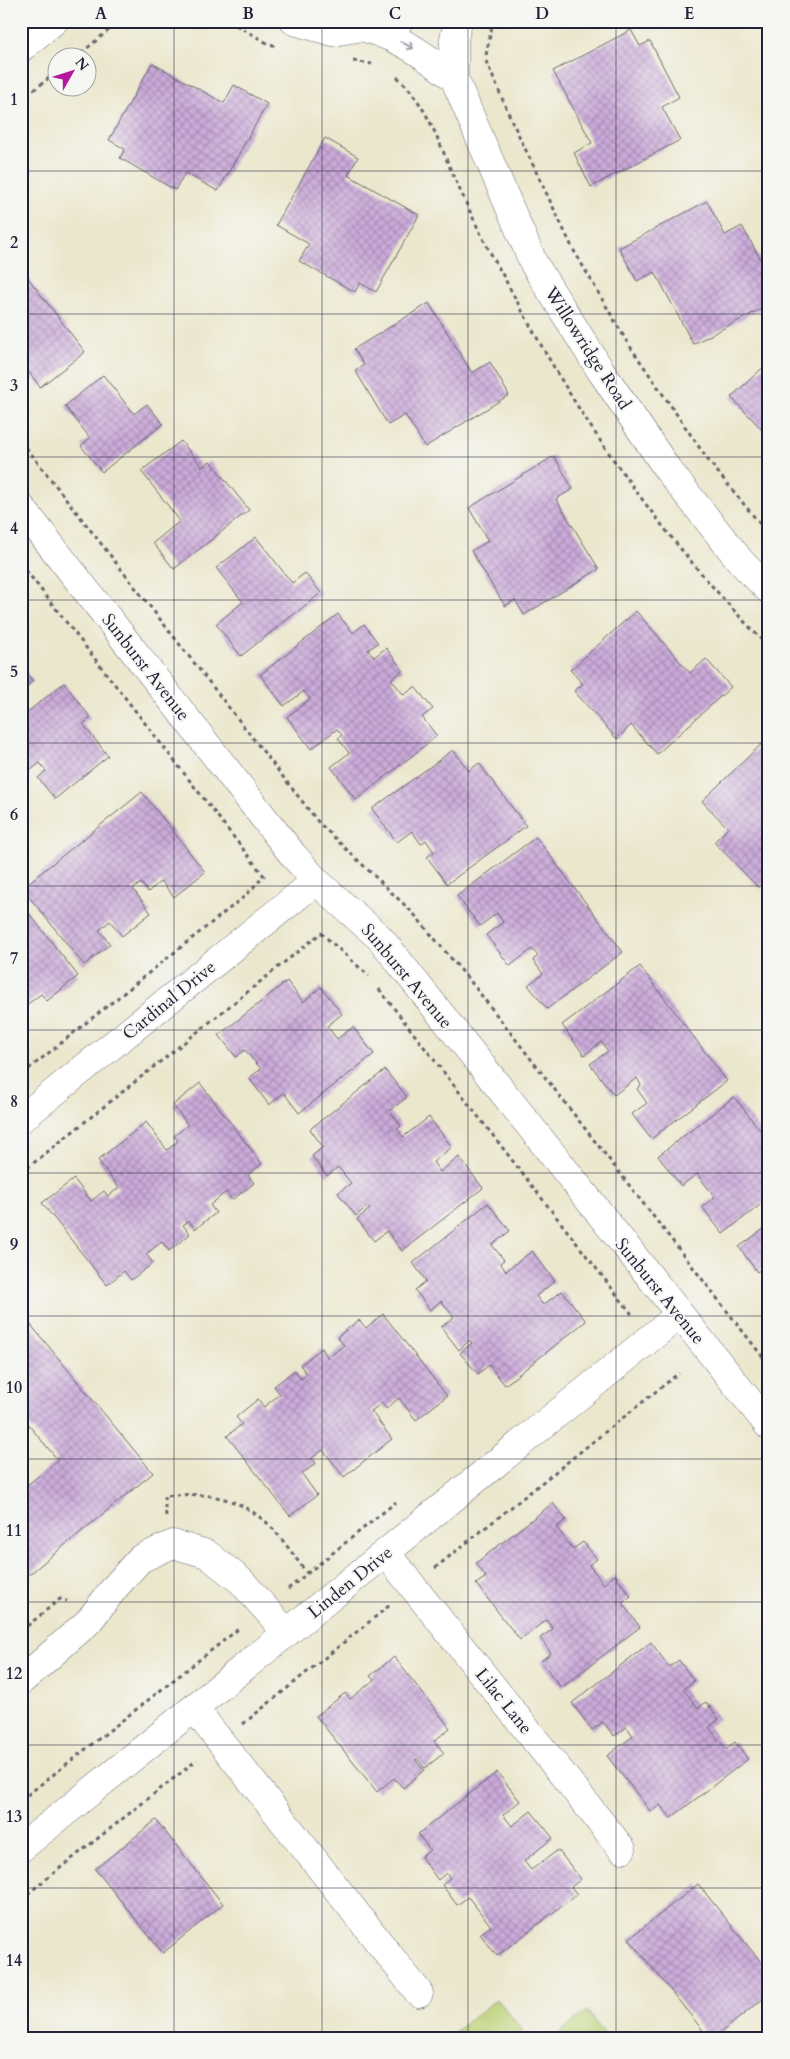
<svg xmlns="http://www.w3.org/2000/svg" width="790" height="2059" viewBox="0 0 790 2059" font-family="Cardo,serif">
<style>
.green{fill:#bbd175;stroke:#6e7a58}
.building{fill:url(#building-cross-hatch)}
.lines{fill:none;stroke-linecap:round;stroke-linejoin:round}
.minor-casing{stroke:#68676e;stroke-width:29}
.path{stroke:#68676e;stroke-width:3;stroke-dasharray:4 4;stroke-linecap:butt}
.minor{stroke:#fff;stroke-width:28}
.oneway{stroke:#9c9ca7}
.grid{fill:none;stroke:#22223b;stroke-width:1;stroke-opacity:0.55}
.labels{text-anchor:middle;stroke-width:4;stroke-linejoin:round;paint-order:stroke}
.street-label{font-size:18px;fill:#22223b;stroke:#f6f6f2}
.neatline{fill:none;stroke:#22223b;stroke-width:2}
.grid-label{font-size:16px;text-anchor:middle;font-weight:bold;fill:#22223b}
</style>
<defs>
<pattern id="building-cross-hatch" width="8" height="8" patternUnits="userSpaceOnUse" patternTransform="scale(1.25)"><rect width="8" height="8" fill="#ccabda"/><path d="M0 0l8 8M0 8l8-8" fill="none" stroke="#a58bb2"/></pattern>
</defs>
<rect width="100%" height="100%" fill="#f6f6f2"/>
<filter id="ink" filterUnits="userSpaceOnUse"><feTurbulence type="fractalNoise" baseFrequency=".02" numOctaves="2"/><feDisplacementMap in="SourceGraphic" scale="10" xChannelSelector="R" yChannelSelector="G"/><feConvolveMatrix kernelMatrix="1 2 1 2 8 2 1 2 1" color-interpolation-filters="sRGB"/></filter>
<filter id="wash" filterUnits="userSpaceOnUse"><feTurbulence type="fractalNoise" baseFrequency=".0096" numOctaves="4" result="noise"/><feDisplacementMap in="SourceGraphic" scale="20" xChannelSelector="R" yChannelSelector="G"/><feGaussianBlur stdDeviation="1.12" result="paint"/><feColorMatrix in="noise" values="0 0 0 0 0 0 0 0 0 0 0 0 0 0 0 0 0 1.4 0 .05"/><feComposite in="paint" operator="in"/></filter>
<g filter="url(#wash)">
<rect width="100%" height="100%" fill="#ebe7cd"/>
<path class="green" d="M497,1999L523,2031L514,2038H447Z
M587,2011L607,2038H553Z"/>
<g id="blocks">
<path class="building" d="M631,30L640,46L650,41L679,97L662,107L680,140L591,187L574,153L592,143L553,71Z
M152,63L224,103L234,85L267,104L218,191L185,173L175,190L120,158L125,149L109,140Z
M325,138L358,157L348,175L419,215L376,292L360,283L355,292L299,261L309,244L276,225Z
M707,201L725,235L742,226L769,275V284L762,287L769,299V305L693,344L655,272L637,281L619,248Z
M21,269L85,352L40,387L28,371L21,376Z
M429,303L472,373L490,362L509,395L425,447L405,415L388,425L355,370L364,365L354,349Z
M769,362V437L731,397Z
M103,375L134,414L147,404L163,424L102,472L81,446L90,438L65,406Z
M181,441L202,467L210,461L249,510L174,569L153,543L180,521L141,471Z
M554,456L573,489L556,499L599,569L524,615L515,600L505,606L471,551L488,541L469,508Z
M256,537L292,583L305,573L321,593L241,656L216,624L243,602L216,568Z
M636,611L690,673L706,659L731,687L657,754L631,725L617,739L574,691L583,684L570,670Z
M338,614L353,633L364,624L378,643L368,650L374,657L386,648L403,670L391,679L404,695L415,687L433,709L422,717L437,736L356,800L331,767L349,753L338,738L342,735L337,729L311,749L287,717L310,699L304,691L284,706L260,675Z
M21,666L33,681L21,691Z
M64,683L91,718L83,724L108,756L55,799L38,778L46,771L40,763L27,773L21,767V717Z
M769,737V882L767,880L759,888L714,842L728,828L702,801Z
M453,750L469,771L479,763L526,826L447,884L427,857L434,852L426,840L421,844L412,831L397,842L372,809Z
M142,792L205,872L174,897L161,881L148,892L141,883L133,889L151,913L122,936L110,921L99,930L110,944L84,965L22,888Z
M536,837L623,952L547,1009L528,985L543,974L533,960L538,956L532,949L510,966L486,935L503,922L497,913L480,926L457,896Z
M21,903L78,976L47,1001L41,994L21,1009Z
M640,966L727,1081L651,1139L632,1114L647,1103L637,1089L641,1085L637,1078L614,1095L590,1064L608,1051L601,1042L584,1055L562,1025Z
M287,981L303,1002L321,987L342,1014L327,1026L337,1039L353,1027L374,1054L299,1113L284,1093L269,1105L249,1078L261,1069L245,1050L236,1057L219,1035Z
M385,1070L407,1097L390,1111L401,1126L397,1129L403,1137L429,1117L452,1147L433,1162L440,1172L459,1157L483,1188L402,1251L387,1231L374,1241L357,1219L370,1209L368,1206L356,1216L338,1193L351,1183L338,1167L327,1176L312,1156L323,1147L310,1129Z
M200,1083L262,1164L248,1175L254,1183L232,1200L226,1192L210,1205L216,1213L195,1229L189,1221L183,1225L190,1234L169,1251L162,1242L146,1254L153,1263L131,1280L124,1271L107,1285L42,1203L74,1179L91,1201L104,1191L108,1196L119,1188L98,1160L146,1122L167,1150L178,1141L174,1136L188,1125L173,1105Z
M734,1097L769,1141V1198L723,1234L702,1207L715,1197L697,1174L681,1186L658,1156Z
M488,1203L510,1231L492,1245L504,1260L500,1263L506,1271L532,1251L555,1281L536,1296L543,1305L562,1291L586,1321L505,1385L489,1365L478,1374L460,1353L472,1343L470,1340L459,1350L441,1327L454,1317L441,1301L430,1310L415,1290L426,1281L413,1263Z
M769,1225V1263L757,1272L739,1247Z
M21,1313L153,1473L21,1581V1479L26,1486L58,1460L21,1416Z
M383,1314L447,1396L416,1420L399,1398L386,1409L382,1403L371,1411L392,1439L344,1477L323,1450L312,1458L316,1463L302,1474L317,1495L290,1516L227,1436L242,1424L236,1417L258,1399L264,1407L280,1394L274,1386L295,1370L301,1379L307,1374L300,1365L322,1348L328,1358L344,1345L337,1337L359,1320L366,1328Z
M553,1503L566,1520L556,1527L573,1549L583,1542L597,1559L589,1565L604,1584L615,1575L631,1596L622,1603L640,1627L561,1688L541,1661L551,1653L540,1638L553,1629L546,1620L520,1640L476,1584L486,1577L476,1563Z
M651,1642L669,1667L679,1660L694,1681L683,1689L698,1708L706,1702L719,1719L709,1727L726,1749L735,1742L748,1759L671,1818L660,1805L651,1812L607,1756L633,1736L627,1727L614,1736L603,1722L592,1730L572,1703Z
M394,1657L450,1728L434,1741L444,1753L425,1768L417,1759L415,1760L424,1770L403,1788L394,1778L377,1792L316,1716L345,1693L350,1699L374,1680L370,1676Z
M497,1772L520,1801L503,1815L512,1826L531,1811L553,1838L524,1861L531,1870L558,1850L581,1879L571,1887L577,1894L497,1956L480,1934L491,1926L468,1897L457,1905L442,1885L450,1878L446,1873L438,1880L421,1857L430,1850L418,1834Z
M156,1820L223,1904L163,1953L95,1869Z
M698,1884L769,1972V1994L714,2038H709L629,1939Z"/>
</g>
</g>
<g filter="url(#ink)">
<use href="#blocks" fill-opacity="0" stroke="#68676e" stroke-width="1"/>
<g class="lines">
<defs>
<path id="minor" d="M294,21L333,32L399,21
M458,21L454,39V78L534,264L601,371L668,470L742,563L769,590
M365,28C403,39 424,55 454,78
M21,48L54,21
M21,507L293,855L316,881L380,938L769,1426
M21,1119L316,881
M386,1553L622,1849
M21,1681L88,1622L116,1586L140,1559L173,1544L207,1554L241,1581L287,1633
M194,1708L419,1993
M21,1848L679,1315"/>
</defs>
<use href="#minor" class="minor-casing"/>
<path class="path" d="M229,21L267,43L276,46
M486,55L493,21
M75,58L120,21
M353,61L372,64
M486,61L511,119L573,249L627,342L708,460L769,535
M397,77C425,101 439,142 453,175C468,207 482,239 500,270C529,324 559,379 593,430C645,507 703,581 769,647
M21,100L58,71
M21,441L319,823L413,913L471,982L769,1365
M21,564L264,876L245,896L21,1075
M379,989L631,1313L629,1314
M21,1173L321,933L369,976
M166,1516L164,1496C204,1492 234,1495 266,1522C278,1532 296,1559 307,1573
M435,1568L679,1373
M288,1589L396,1502
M21,1631L60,1599L67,1601
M243,1724L390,1605
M21,1800L241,1627
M21,1899L197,1760"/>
<use href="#minor" class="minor"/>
</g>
<defs><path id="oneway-shaft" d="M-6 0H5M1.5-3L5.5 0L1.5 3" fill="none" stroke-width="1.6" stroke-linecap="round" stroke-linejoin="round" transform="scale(1.25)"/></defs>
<use class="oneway" href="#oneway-shaft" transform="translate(407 45) rotate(29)"/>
</g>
<path class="grid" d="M174,21V2038M322,21V2038M468,21V2038M616,21V2038M21,171H769M21,314H769M21,457H769M21,600H769M21,743H769M21,886H769M21,1030H769M21,1173H769M21,1316H769M21,1459H769M21,1602H769M21,1745H769M21,1888H769"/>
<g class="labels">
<g class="street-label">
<text transform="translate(588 348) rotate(57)" y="6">Willowridge Road</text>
<text transform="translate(146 667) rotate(52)" y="6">Sunburst Avenue</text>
<text transform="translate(407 976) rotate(50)" y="6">Sunburst Avenue</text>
<text transform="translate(169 1000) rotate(-39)" y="6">Cardinal Drive</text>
<text transform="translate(660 1291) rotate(51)" y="6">Sunburst Avenue</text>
<text transform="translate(350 1582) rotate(-39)" y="6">Linden Drive</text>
<text transform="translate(504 1701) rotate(51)" y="6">Lilac Lane</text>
</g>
</g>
<rect width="790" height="2059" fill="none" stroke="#f6f6f2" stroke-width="55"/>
<g transform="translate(72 72) rotate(51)"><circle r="24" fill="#f6f6f2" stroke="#a1a1a9"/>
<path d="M0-4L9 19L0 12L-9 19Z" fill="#b5179e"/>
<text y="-8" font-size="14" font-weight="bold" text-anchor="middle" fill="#22223b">N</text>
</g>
<rect x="28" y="28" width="734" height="2004" class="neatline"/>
<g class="grid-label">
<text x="101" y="19">A</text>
<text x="248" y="19">B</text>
<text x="395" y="19">C</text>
<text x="542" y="19">D</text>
<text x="689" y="19">E</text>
<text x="14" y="105">1</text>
<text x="14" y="248">2</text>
<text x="14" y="391">3</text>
<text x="14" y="534">4</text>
<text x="14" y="677">5</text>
<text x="14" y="820">6</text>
<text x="14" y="964">7</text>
<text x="14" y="1107">8</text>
<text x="14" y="1250">9</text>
<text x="14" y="1393">10</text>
<text x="14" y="1536">11</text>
<text x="14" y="1679">12</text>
<text x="14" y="1822">13</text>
<text x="14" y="1966">14</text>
</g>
</svg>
